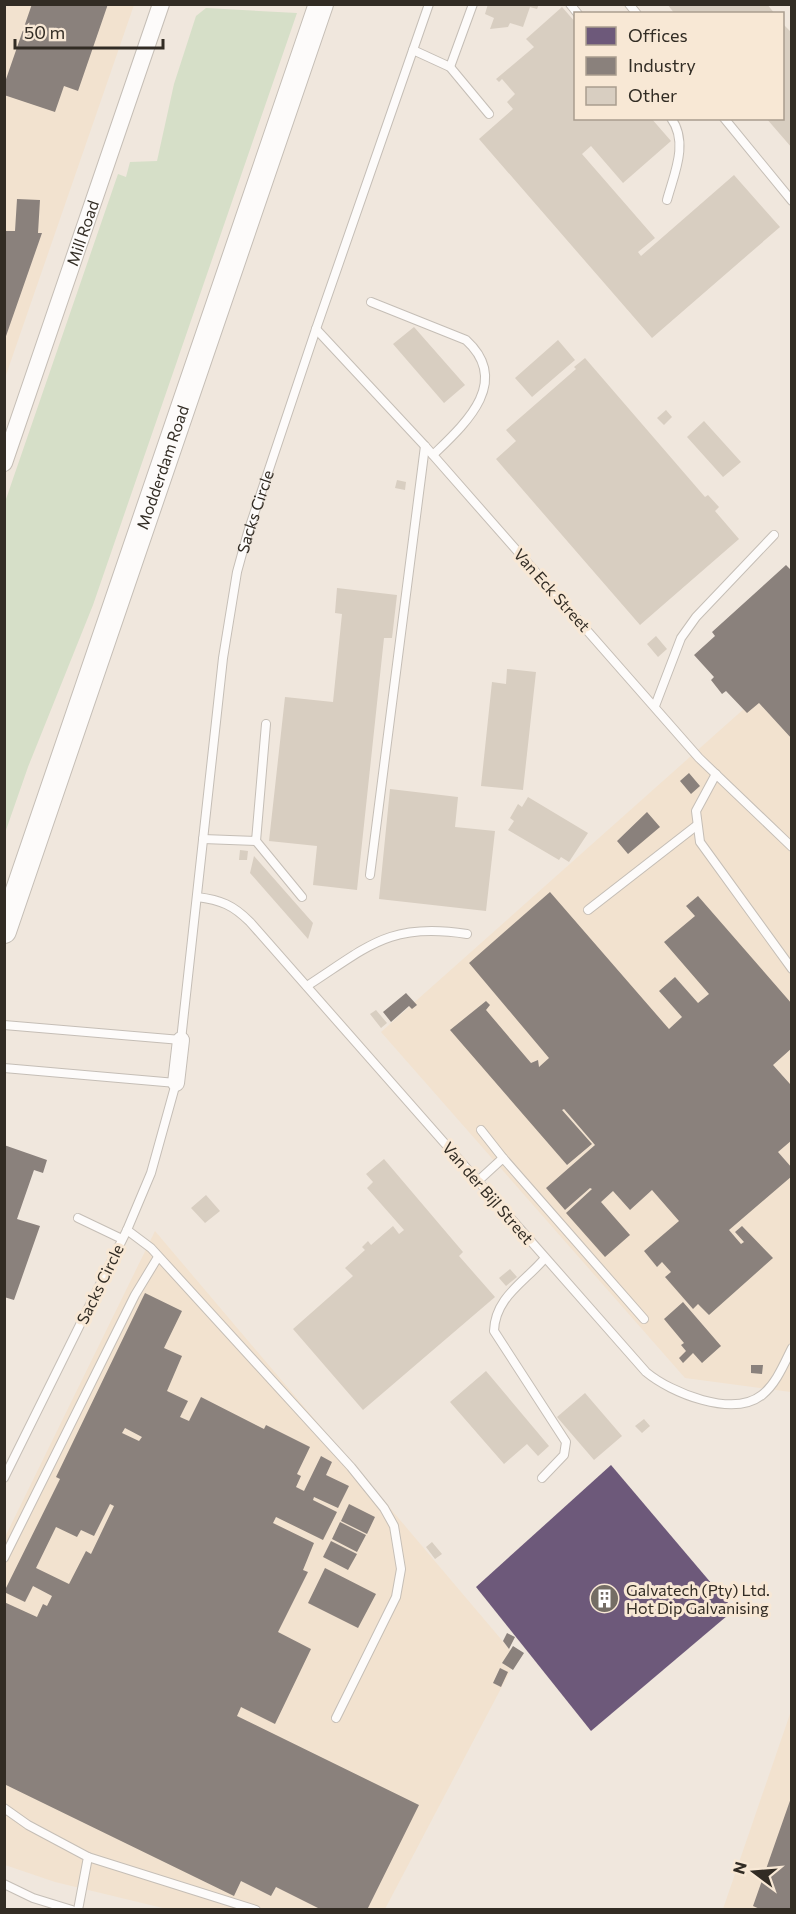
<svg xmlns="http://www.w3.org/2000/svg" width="796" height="1914" viewBox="0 0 796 1914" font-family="Commissioner,sans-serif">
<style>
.built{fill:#f2e2cf}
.green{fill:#d6dfc8}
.offices{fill:#6d597a}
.industry{fill:#8a817c;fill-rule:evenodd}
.building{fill:#d8cec1}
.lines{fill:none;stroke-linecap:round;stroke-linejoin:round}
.lane-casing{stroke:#c5beb6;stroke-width:10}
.street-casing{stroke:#c5beb6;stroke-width:18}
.secondary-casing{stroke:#c5beb6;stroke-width:26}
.lane{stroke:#fdfbfa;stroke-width:8}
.street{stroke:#fdfbfa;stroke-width:16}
.secondary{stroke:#fdfbfa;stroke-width:24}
.labels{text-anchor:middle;stroke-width:6;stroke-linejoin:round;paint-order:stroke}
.street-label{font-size:16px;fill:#322c24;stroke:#f8e8d5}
.poi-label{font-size:16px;fill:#322c24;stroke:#f8e8d5;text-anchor:start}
</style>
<rect width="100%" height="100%" fill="#f0e7dd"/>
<path class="built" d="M5,5H134L5,378Z
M791,667V1392L685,1378L381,1032Z
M155,1231L517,1658L385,1909H167L55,1882L5,1865L4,1539Z
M791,1711V1909H723Z"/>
<path class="green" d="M206,8L297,13L93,605L28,767L5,833V502L118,174L126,177L130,162L157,161L174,84L196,16Z"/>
<path class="offices" d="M611,1465L734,1610L591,1731L476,1587Z"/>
<path class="industry" d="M32,4H108L78,91L64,86L55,112L4,95V85Z
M17,199L40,200L38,233H42L5,339L4,231H15Z
M786,565L792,571V739L759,703L747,713L726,691L722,694L711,680L714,677L694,655L715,636L712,632Z
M689,773L700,786L691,794L680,781Z
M647,812L660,827L628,854L617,841Z
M550,892L669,1029L682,1017L659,991L675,977L698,1003L709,994L664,942L695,916L686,906L698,896L792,1004V1048L773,1065L790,1084L792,1083V1140L778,1152L792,1168V1176L729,1230L741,1244L744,1242L735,1232L742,1226L773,1258L709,1315L698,1304L693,1309L665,1277L671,1272L662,1262L657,1267L644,1251L679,1221L652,1190L630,1210L613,1191L601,1202L630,1235L605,1257L566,1213L592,1189L590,1188L565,1210L546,1188L595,1145L564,1109L562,1110L592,1144L567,1165L450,1030L486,1001L490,1005L486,1010L531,1063L538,1060L539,1067L549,1058L469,963Z
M406,993L417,1005L412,1009L409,1006L391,1022L383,1012Z
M4,1145L47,1160L43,1173L34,1170L17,1219L40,1226L14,1300L4,1297Z
M145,1293L182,1311L164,1348L182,1356L167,1391L188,1401L180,1417L189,1421L201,1397L264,1429L266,1425L310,1447L297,1474L301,1476L296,1487L304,1491L321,1456L332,1462L326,1475L349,1486L338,1508L314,1497L313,1500L337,1512L323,1540L276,1517L273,1523L314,1543L303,1570L308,1572L278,1632L311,1649L275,1724L241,1707L237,1716L419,1805L367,1910H322L276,1887L271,1896L241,1881L234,1896L4,1784V1602L37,1617L43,1604L47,1606L52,1596L33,1586L25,1602L4,1592L60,1479L56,1477ZM125,1428L142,1437L139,1441L122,1433ZM110,1504L114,1506L91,1554L86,1551L69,1584L36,1568L56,1527L77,1537L81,1530L94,1536Z
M683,1302L721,1346L702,1363L693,1353L683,1363L679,1358L686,1351L681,1345L684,1343L664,1319Z
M751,1365H763L762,1374L751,1373Z
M349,1504L375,1517L367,1534L341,1521Z
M340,1522L366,1535L357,1552L332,1539Z
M331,1541L357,1554L348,1570L323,1557Z
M325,1568L376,1594L358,1628L308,1603Z
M507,1633L515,1637L509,1649L503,1641Z
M513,1646L524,1653L513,1670L502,1663Z
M500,1668L508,1672L501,1687L493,1683Z
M792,1795V1910H762L753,1906Z"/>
<path class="building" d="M488,4H539L537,9L530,7L523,27L510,23L508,27L490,29L494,18L485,14Z
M667,4H767L775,14H675Z
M562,7L576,23V118H651L671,141L623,183L591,146L582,154L655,238L638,252L641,256L734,175L780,227L652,338L479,139L513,109L507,102L515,94L502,79L499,82L496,79L534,47L526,39Z
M782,23L792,33V148L766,118H782Z
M414,327L465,385L444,403L393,344Z
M558,340L575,360L532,397L515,378Z
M585,358L705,497L708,495L719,507L715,511L739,539L640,625L496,459L516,441L506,430L576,369L574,367Z
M666,410L672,417L664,425L657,418Z
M704,421L741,462L723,477L687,437Z
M397,480L406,482L405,490L395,488Z
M337,588L397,595L392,638H384L357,890L313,885L317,846L269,841L285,697L333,702L342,614L335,613Z
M656,636L667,649L658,657L647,644Z
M507,669L536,672L523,790L481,786L492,682L506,684Z
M390,789L458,797L455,827L495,831L486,911L379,899Z
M528,797L588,833L569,862L561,857L559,860L508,830L514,821L510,818L518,804L522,807Z
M240,850L248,851L247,860H239Z
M254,856L313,923L308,939L250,873Z
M376,1010L387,1023L381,1028L370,1014Z
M384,1159L463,1252L459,1256L495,1297L363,1410L293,1329L353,1276L345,1268L365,1250L362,1247L368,1241L371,1245L393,1226L399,1234L404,1230L367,1188L373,1182L366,1174Z
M206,1195L220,1211L205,1223L191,1208Z
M510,1269L517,1277L506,1286L499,1278Z
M486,1371L549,1446L538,1456L527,1444L504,1464L450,1402Z
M585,1393L622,1436L594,1460L557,1417Z
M644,1419L650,1426L642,1433L635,1426Z
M432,1542L442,1554L435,1559L426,1547Z"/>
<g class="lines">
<defs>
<g id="lane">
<path d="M570,4L578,14"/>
<path d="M629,4L637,14"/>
<path d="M413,50L450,67L489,114"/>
<path d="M450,67L473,4"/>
<path d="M724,118L792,201"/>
<path d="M667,200C674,174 689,143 671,118"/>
<path d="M371,302L466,340C512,382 465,424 433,455"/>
<path d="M316,329L425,446L699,758L792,847"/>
<path d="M655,706L681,638L696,617L774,535"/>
<path d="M716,774L696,811L700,842L792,969"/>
<path d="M203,839L256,841L266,724"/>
<path d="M256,841L302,897"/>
<path d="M370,875L425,446"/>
<path d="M197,897C221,900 233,905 250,922L646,1372C671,1393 733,1418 762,1395C776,1384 784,1364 792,1348"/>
<path d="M588,910L696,826"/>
<path d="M307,986C369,946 389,922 467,934"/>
<path id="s1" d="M4,1025L181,1040L223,658L237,572L248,532L316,329L429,4"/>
<path d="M4,1068L176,1083L151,1173L127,1230L4,1478"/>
<path d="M481,1130L503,1158"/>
<path d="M478,1181L503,1158L644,1319"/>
<path d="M78,1218L122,1239"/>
<path d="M127,1230L151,1248L351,1467L384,1508L394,1526L401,1569L396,1597L336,1718"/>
<path d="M542,1478L564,1455L566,1442L494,1331C495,1297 525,1282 545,1258"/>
<path d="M4,1558L135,1295L158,1257"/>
<path d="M4,1808L28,1825L88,1857L78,1910"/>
<path d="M88,1857L256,1910"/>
<path d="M4,1884L33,1898L72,1910"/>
</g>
<g id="street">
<path id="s2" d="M4,463L161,4"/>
<path d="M176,1083L181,1040"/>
</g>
<g id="secondary">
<path id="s3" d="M4,931L321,4"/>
</g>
</defs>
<use href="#lane" class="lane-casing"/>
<use href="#street" class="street-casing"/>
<use href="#secondary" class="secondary-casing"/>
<use href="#lane" class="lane"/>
<use href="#street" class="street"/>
<use href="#secondary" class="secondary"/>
</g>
<defs>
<symbol id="building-disc" viewBox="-11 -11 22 22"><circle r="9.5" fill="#746d65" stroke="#f8e8d5"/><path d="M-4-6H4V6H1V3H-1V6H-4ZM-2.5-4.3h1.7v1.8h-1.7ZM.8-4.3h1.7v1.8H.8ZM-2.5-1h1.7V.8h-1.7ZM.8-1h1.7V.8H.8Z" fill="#fff"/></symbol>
</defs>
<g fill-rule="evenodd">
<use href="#building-disc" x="588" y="1582" width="33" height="33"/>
</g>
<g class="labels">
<g class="street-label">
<text dy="6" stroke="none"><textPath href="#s2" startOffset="243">Mill Road</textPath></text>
<text dy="6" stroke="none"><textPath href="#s3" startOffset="490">Modderdam Road</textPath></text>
<text dy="6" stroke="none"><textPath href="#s1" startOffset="712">Sacks Circle</textPath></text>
<text transform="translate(552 590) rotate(48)" y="6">Van Eck Street</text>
<text transform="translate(488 1193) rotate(49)" y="6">Van der Bijl Street</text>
<text transform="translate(100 1284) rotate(-64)" y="6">Sacks Circle</text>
</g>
<g class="poi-label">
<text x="626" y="1596">Galvatech (Pty) Ltd.<tspan x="626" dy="18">Hot Dip Galvanising</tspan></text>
</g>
</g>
<rect width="796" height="1914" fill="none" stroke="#322c24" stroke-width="12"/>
<rect x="574" y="12" width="210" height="108" fill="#f8e8d5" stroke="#a99d8e" stroke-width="1.5"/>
<rect x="586" y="27" width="30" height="18" fill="#6d597a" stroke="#a99d8e" stroke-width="1.5"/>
<text x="628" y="42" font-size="18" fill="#322c24">Offices</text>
<rect x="586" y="57" width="30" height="18" fill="#8a817c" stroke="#a99d8e" stroke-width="1.5"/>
<text x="628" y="72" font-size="18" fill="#322c24">Industry</text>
<rect x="586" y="87" width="30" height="18" fill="#d8cec1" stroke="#a99d8e" stroke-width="1.5"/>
<text x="628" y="102" font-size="18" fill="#322c24">Other</text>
<g transform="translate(754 1872) rotate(286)" stroke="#f8e8d5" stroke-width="4.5" paint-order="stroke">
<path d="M0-4.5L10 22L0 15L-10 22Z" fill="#322c24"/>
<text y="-9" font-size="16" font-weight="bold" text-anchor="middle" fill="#322c24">N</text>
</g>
<path d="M15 39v9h148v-9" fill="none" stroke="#322c24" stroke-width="3"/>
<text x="24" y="39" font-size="18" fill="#322c24" stroke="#f8e8d5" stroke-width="4.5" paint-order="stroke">50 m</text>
</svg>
